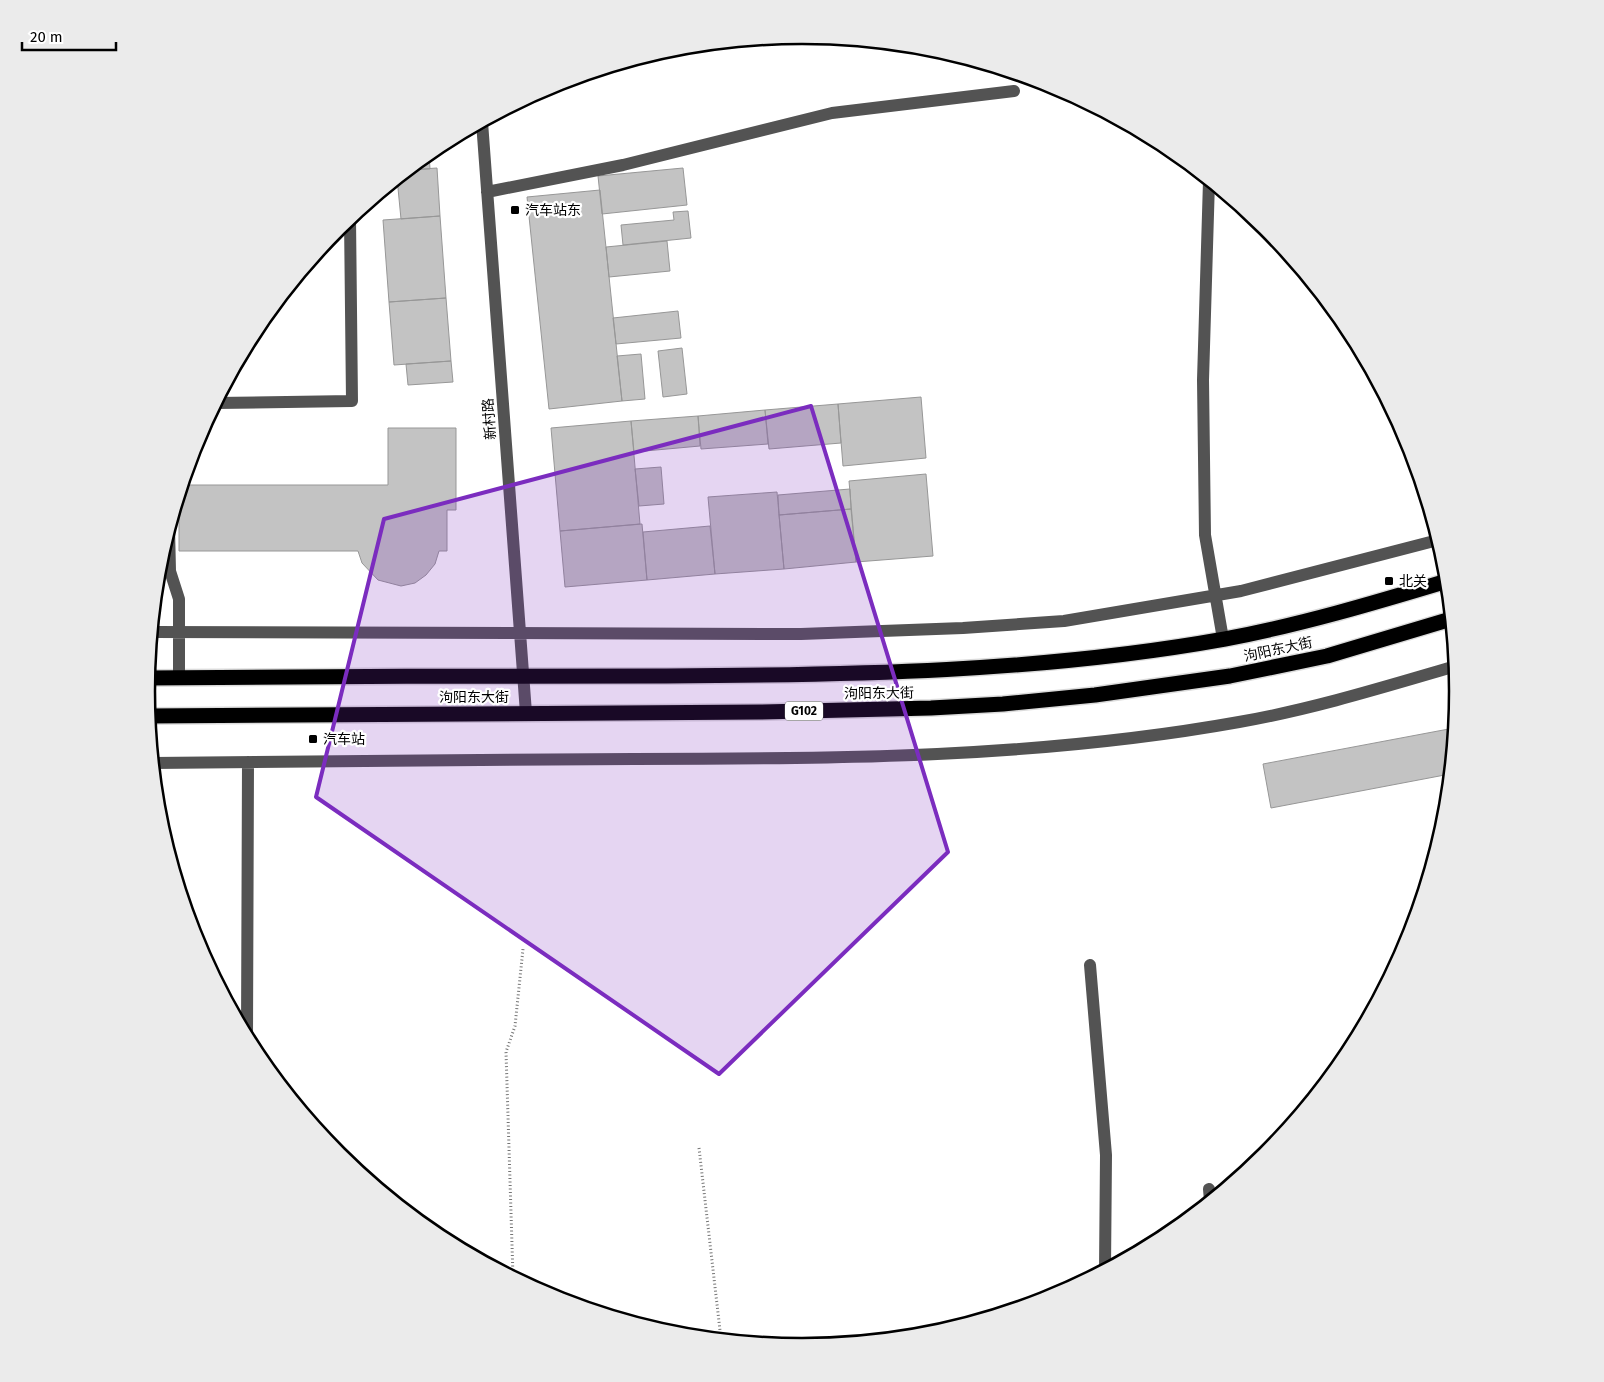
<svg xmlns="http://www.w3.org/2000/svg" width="1604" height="1382" viewBox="0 0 1604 1382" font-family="'Fira Sans','Noto Sans SC',sans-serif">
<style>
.building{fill:#c3c3c3;stroke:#979797}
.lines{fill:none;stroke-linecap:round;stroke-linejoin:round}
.highway-casing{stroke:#dbdbdb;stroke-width:18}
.path{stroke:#757575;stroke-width:3;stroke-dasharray:1 2.5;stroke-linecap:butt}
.minor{stroke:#535353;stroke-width:12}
.highway{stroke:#000;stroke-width:15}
.marked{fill:#7b2cbf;fill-opacity:0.2;stroke:#7b2cbf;stroke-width:4;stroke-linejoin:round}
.poi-dot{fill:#000;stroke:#fff;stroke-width:2}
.labels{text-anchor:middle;stroke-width:4.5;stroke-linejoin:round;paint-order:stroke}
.shield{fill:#fff;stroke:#4c4c4c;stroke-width:1}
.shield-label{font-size:12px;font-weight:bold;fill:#000}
.poi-label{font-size:14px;fill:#000;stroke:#fff;text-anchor:start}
.street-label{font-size:14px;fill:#000;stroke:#fff}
.rim{fill:none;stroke:#000;stroke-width:2.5}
</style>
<rect width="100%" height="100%" fill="#fff"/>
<path class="building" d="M429,153L430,169L407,170Z
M437,168L440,216L401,219L397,178L407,170Z
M683,168L687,205L602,214L598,176Z
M600,190L622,401L549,409L527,197Z
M688,211L691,238L623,245L621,225L674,220L673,212Z
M440,216L446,298L389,302L383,220Z
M667,241L670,271L609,277L606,247Z
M446,298L451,361L394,365L389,302Z
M678,311L681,338L616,344L613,318Z
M682,348L687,394L663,397L658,351Z
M641,354L645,399L622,401L617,356Z
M451,361L453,382L408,385L406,364Z
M921,397L926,458L843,466L838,404Z
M838,404L841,443L769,449L765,410Z
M765,410L768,444L701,449L698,416Z
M698,416L700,446L634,452L631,421Z
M631,421L640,524L560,531L551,428Z
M388,428H456V510H447V551H439L435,564L426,575L415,583L401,586L378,580L362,563L358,551H179V496L182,485H388Z
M661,467L664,504L639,506L635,469Z
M926,474L933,556L856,562L849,481Z
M850,489L851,509L779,515L778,495Z
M777,492L784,569L715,574L708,497Z
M851,509L856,562L784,569L779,515Z
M642,524L647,580L565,587L560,531Z
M710,526L715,574L647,580L643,532Z
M1454,728L1450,774L1271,808L1263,764Z"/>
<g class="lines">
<defs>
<path id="highway" d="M147,678C320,676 494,676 667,676C853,675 1041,672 1225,639C1300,625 1374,603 1447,581
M148,716L761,712L931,708L1003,704L1095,695L1230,676L1327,656L1451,619"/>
</defs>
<use href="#highway" class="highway-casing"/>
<path class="path" d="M699,1148L721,1339
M513,1277L506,1052L515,1026L523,949"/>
<path class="minor" d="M482,122L526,713
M1209,181L1203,380L1205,535L1223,639
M487,192L623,165L832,113L1014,91
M216,403L352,401L350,218
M169,528L170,571L179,599V678
M152,632L801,634L963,628L1064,621L1241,591L1438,540
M153,763C313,761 474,760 634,759C836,759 1039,758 1239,722C1313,709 1384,687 1456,666
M1090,965L1106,1155L1105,1269
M247,1038L248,762
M1209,1189L1210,1201"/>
<use href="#highway" class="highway"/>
</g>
<path class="marked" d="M811,406L948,852L719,1074L316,797L384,519Z"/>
<g class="poi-dot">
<rect x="510" y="205" width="10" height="10" rx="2.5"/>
<rect x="1384" y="576" width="10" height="10" rx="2.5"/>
<rect x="308" y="734" width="10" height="10" rx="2.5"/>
</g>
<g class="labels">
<rect class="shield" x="785" y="701.5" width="38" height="19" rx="4"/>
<g class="shield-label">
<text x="804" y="715">G102</text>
</g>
<g class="poi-label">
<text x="525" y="215">汽车站东</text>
<text x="1399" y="586">北关</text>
<text x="323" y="744">汽车站</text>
</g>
<g class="street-label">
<text transform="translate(489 419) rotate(-94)" y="5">新村路</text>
<text transform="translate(1278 649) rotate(-12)" y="5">泃阳东大街</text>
<text transform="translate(879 693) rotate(-1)" y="5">泃阳东大街</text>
<text x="474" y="702">泃阳东大街</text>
</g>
</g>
<path d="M0 0H1604V1382H0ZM155 691a647 647 0 1 1 1294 0a647 647 0 1 1-1294 0Z" fill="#ebebeb" fill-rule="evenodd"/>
<path class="rim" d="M155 691a647 647 0 1 1 1294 0a647 647 0 1 1-1294 0Z"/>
<path d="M22 42v8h94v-8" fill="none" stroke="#000000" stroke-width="2.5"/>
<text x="30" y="42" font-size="15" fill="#000000" stroke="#ffffff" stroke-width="4" paint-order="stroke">20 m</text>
</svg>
